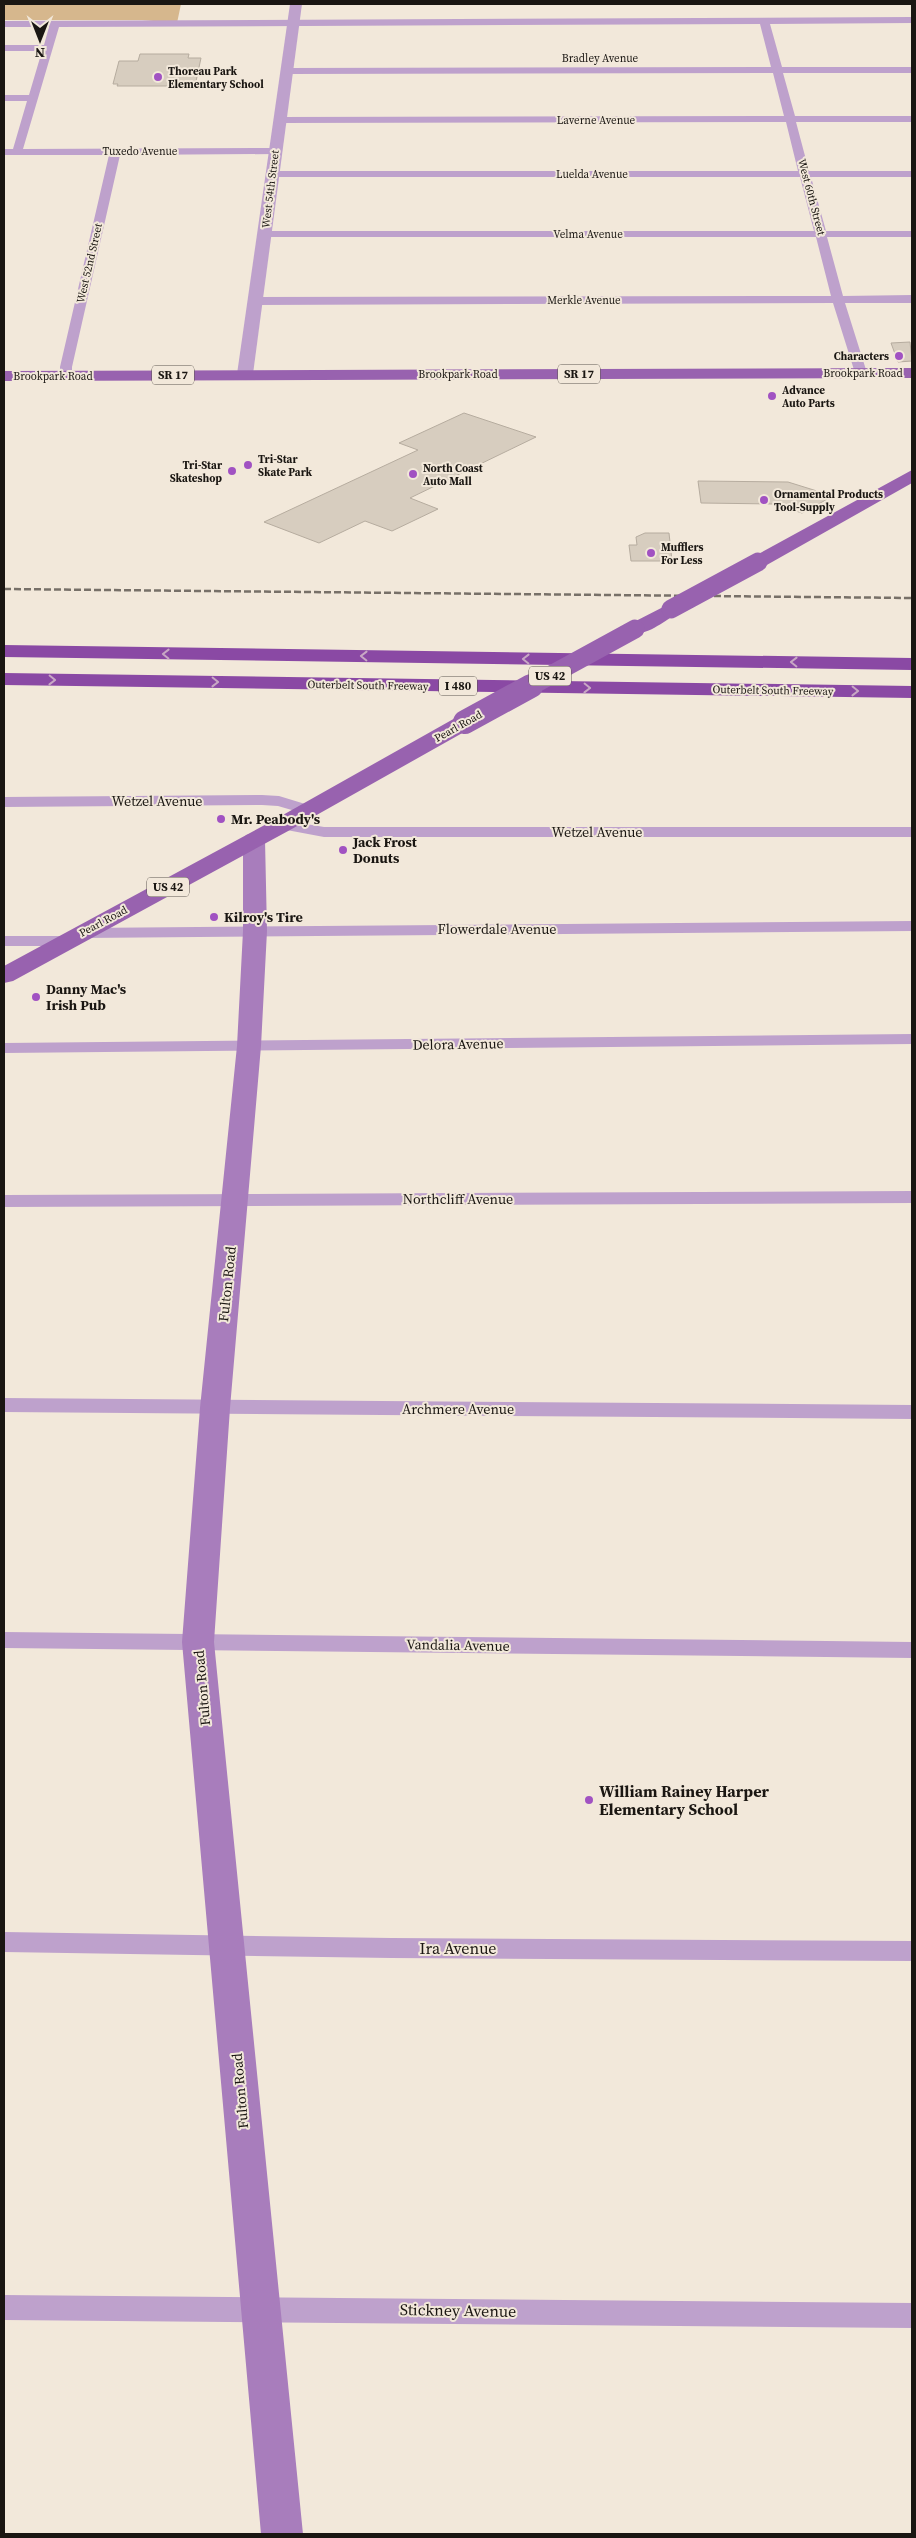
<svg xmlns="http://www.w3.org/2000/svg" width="916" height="2538" viewBox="0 0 916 2538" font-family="'Source Serif 4',serif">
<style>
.green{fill:#d6b78d}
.building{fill:#d7cdbf;stroke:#b6ac9f}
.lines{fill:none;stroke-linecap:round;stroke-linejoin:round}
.minor{fill:#bea1cc;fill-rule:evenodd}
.tertiary{fill:#bea1cc;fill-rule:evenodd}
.secondary{fill:#a87dbc;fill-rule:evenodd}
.primary{fill:#9862af;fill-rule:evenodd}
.motorway{fill:#8a49a4;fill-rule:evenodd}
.rail{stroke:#777068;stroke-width:2.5;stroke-dasharray:7 3;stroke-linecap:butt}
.primary-bridge-far1{stroke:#9862af;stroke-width:19}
.primary-bridge{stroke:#9862af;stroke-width:24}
.oneway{stroke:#c8a8c4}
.poi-dot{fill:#a152c2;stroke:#f2e8da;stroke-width:2}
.labels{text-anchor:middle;stroke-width:4;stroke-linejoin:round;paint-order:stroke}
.far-street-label{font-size:11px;fill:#1a1612;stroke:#f2e8da}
.far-poi-label{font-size:11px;font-weight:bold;fill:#1a1612;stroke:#f2e8da;text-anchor:start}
.shield{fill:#f2e8da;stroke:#5b554e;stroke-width:1}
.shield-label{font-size:12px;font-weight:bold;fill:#1a1612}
.street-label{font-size:14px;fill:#1a1612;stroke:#f2e8da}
.poi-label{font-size:14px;font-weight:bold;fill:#1a1612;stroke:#f2e8da;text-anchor:start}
.near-poi-label{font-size:16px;font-weight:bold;fill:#1a1612;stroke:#f2e8da;text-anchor:start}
.near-street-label{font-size:16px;fill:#1a1612;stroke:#f2e8da}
</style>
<rect width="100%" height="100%" fill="#f2e8da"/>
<path class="green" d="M4,4H181L177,23L142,20H4Z"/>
<path class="building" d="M140,54H189L188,58H201L195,86H117L118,84H113L119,61H138Z
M910,342L912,361L898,362L891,343Z
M464,413L536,437L410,498L438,509L392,531L365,521L319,543L264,522L418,450L399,443Z
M698,481L788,482L833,496L802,513L774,504L701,503Z
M645,533H669L672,561H631L629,545H637L636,537Z"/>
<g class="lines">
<path class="minor" d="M912,17V23L770,24L782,67H912V73H783L795,116H912V122H796L809,171H912V177H811L826,231H912V237H827L843,296L912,295V303H845L867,373L861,377L855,373L833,303L255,305L249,301L255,297L831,296L816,237H265L259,234L265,231H814L800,177H273L267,174L273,171H798L786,122L280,123L275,120L280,117L784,116L773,73L287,74L282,71L287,68L771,67L760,24L59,27L23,149L275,148L280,151L275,154L120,155L72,367V376L66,380L60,376V367L109,155H4V149H13L27,101H4V95H29L42,51H4V45H44L49,27H4V21Z
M262,795L279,796L315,807L317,810L309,815L278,806L262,805L4,807V797Z
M282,820L324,827H912V837H324L276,828L274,825L276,822Z
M912,921V931L82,938L76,937L73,933L76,929L82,928Z
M4,936H67L73,937L76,941L73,945L67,946H4Z
M912,1034V1044L4,1053V1043Z
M912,1191V1203L4,1207V1195Z
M4,1398L912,1405V1419L4,1412Z
M4,1632L912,1642V1658L4,1648Z
M4,1932L391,1938L912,1941V1961L391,1958L4,1952Z
M4,2295L912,2303V2328L4,2320Z"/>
<path class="tertiary" d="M290,4H302L253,374L245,379L237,374Z"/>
<path class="secondary" d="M254,833L262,835L265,840L267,931L261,1046L230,1408L214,1642L303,2534H261L182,1642L200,1408L237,1046L243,931V840L246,835Z"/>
<path class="primary" d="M912,368V378L4,381V371Z
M912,470V483L765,566H751L748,562L751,558Z
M671,603L678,605L681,609L678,613C664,621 645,638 628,633L625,629L628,625Z
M465,716L473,717L476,722L473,727L290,830L13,981L4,983V966L274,820L457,717Z"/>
<path class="motorway" d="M4,645L912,658V670L4,657Z
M4,673L912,686V698L4,685Z"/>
<path class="rail" d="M4,589L912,598"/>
<path class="primary-bridge-far1" d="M671,609L758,562
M529,687L635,629"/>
<path class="primary-bridge" d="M465,722L531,686"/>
</g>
<defs><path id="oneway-chevron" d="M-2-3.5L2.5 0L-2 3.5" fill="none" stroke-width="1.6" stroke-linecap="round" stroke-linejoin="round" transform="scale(1.25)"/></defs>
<g class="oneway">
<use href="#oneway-chevron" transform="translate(166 654) rotate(-179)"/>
<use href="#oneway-chevron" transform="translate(364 656) rotate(-179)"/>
<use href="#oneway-chevron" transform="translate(526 659) rotate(-179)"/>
<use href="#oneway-chevron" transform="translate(794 662) rotate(-179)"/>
<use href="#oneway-chevron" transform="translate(52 680) rotate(1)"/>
<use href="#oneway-chevron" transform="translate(215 682) rotate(1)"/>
<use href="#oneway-chevron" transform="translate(587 688) rotate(1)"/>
<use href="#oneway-chevron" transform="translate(855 691) rotate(1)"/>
</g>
<g class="poi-dot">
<circle cx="158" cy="77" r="5"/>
<circle cx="899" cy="356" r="5"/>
<circle cx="772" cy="396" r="5"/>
<circle cx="248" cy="465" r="5"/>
<circle cx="232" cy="471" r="5"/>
<circle cx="413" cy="474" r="5"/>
<circle cx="764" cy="500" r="5"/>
<circle cx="651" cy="553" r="5"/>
<circle cx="221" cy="819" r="5"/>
<circle cx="343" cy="850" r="5"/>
<circle cx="214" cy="917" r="5"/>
<circle cx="36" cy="997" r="5"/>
<circle cx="589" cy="1800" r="5"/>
</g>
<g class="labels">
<g class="far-street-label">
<text x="600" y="62">Bradley Avenue</text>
<text x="596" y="124">Laverne Avenue</text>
<text x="140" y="155">Tuxedo Avenue</text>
<text x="592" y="178">Luelda Avenue</text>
<text transform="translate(270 189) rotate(-83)" y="4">West 54th Street</text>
<text transform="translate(812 197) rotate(75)" y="4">West 60th Street</text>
<text x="588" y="238">Velma Avenue</text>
<text transform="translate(89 263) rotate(-77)" y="4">West 52nd Street</text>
<text x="584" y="304">Merkle Avenue</text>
<text x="863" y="377">Brookpark Road</text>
<text x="458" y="378">Brookpark Road</text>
<text x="53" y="380">Brookpark Road</text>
<text transform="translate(368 685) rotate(1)" y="4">Outerbelt South Freeway</text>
<text transform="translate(773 690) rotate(1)" y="4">Outerbelt South Freeway</text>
<text transform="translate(458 726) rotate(-29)" y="4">Pearl Road</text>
<text transform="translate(103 921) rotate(-28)" y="4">Pearl Road</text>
</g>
<g class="far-poi-label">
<text x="168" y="75">Thoreau Park<tspan x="168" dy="13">Elementary School</tspan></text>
<text x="889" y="360" text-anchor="end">Characters</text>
<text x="782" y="394">Advance<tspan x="782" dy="13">Auto Parts</tspan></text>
<text x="258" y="463">Tri-Star<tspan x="258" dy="13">Skate Park</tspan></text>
<text x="222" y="469" text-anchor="end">Tri-Star<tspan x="222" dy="13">Skateshop</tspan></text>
<text x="423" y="472">North Coast<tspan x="423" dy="13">Auto Mall</tspan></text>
<text x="774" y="498">Ornamental Products<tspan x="774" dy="13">Tool-Supply</tspan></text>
<text x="661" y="551">Mufflers<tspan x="661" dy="13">For Less</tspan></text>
</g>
<g class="shield">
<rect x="558" y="364.5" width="42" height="19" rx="4"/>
<rect x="152" y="365.5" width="42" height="19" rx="4"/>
<rect x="529" y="666.5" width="42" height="19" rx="4"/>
<rect x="439" y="676.5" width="38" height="19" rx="4"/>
<rect x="147" y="877.5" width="42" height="19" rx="4"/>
</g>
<g class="shield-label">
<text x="579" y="378">SR 17</text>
<text x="173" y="379">SR 17</text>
<text x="550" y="680">US 42</text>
<text x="458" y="690">I 480</text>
<text x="168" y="891">US 42</text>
</g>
<g class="street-label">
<text x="157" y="806">Wetzel Avenue</text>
<text x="597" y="837">Wetzel Avenue</text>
<text x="497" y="934">Flowerdale Avenue</text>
<text transform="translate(458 1044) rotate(-1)" y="5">Delora Avenue</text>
<text x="458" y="1204">Northcliff Avenue</text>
<text transform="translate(227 1284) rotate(-84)" y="5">Fulton Road</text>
<text x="458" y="1414">Archmere Avenue</text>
<text transform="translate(458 1645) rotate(1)" y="5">Vandalia Avenue</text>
<text transform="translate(202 1688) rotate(-95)" y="5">Fulton Road</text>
<text transform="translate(240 2091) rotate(-95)" y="5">Fulton Road</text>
</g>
<g class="poi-label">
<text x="231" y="824">Mr. Peabody's</text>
<text x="353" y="847">Jack Frost<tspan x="353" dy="16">Donuts</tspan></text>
<text x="224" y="922">Kilroy's Tire</text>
<text x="46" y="994">Danny Mac's<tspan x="46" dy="16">Irish Pub</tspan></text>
</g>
<g class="near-poi-label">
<text x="599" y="1797">William Rainey Harper<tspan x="599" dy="18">Elementary School</tspan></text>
</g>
<g class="near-street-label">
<text x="458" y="1954">Ira Avenue</text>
<text transform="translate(458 2310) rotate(1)" y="6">Stickney Avenue</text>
</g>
</g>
<rect width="916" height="2538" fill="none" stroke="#1a1612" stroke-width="10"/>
<g transform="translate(40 40) rotate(180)" stroke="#f2e8da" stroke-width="4" paint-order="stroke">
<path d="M0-4L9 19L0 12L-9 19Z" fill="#1a1612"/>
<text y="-8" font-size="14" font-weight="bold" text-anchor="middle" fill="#1a1612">N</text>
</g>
</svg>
